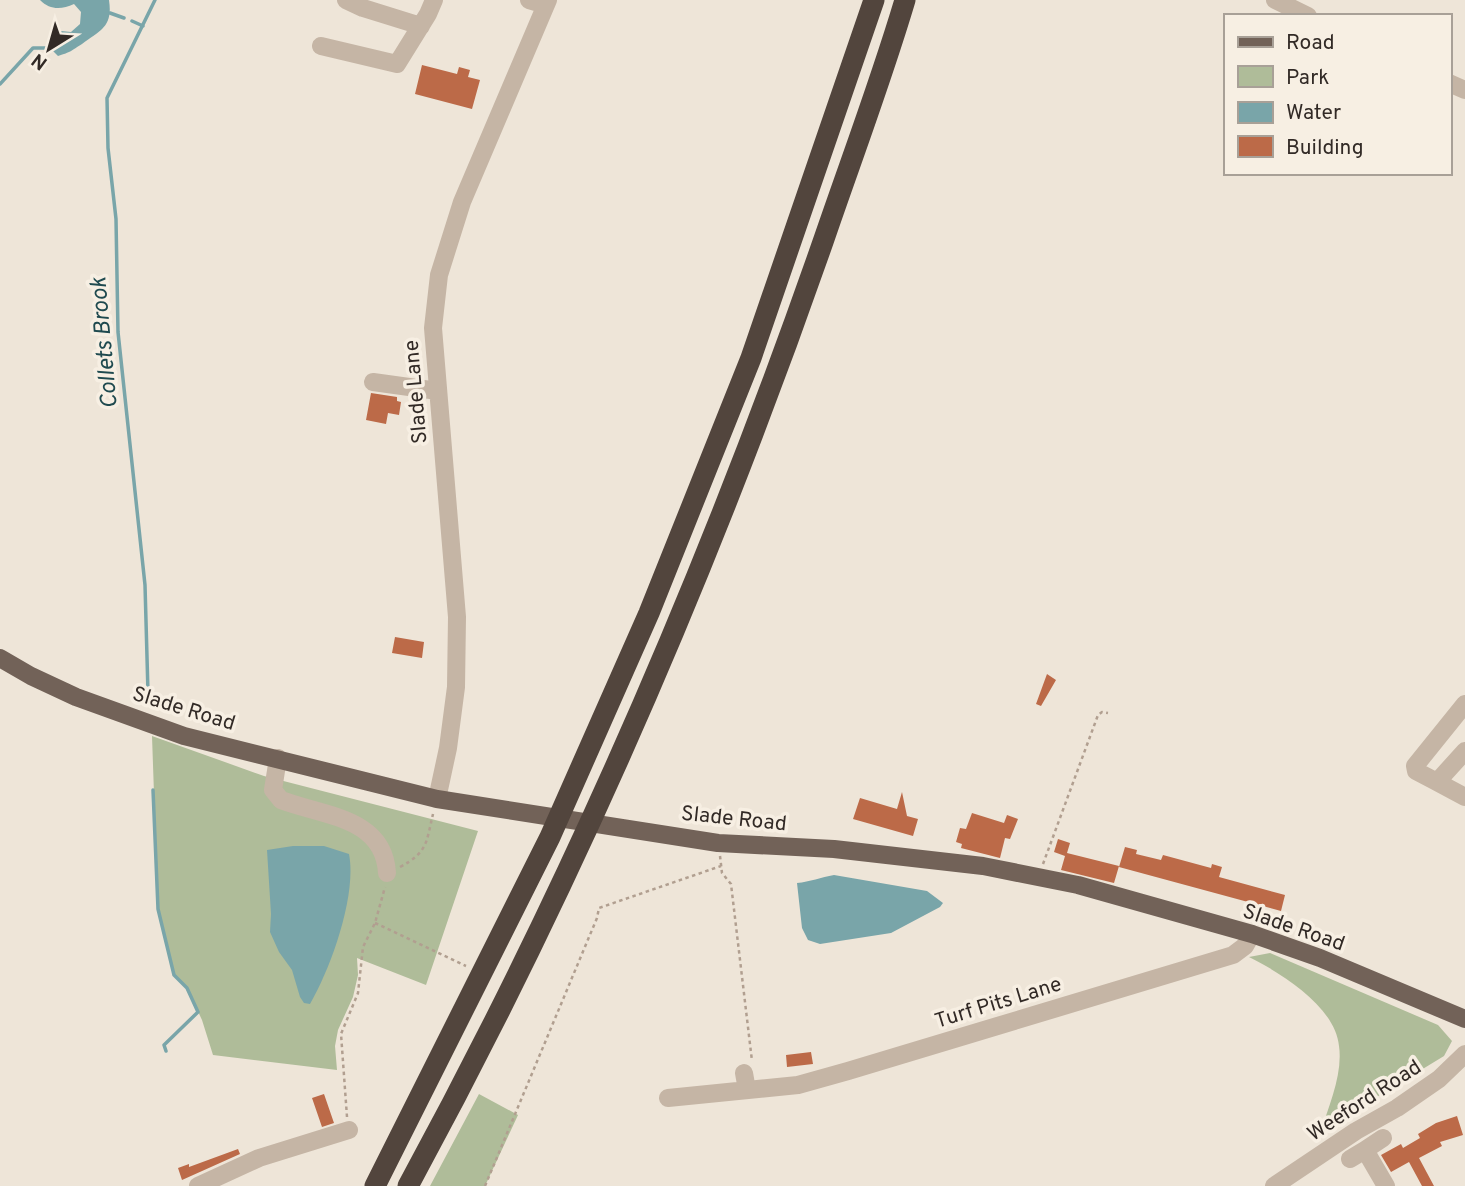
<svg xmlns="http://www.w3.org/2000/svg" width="1465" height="1186" viewBox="0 0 1465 1186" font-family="Overpass,sans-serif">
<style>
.green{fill:#afbc99}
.water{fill:#79a5a9}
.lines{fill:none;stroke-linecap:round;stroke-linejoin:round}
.stream{stroke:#79a5a9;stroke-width:3.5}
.building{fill:#bc6a48}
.path{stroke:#b19f90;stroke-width:2.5;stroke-dasharray:3.5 3.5;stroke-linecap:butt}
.minor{stroke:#c5b5a5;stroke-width:18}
.major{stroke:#726258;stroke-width:18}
.highway{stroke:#52453d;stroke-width:21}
.labels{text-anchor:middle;stroke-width:7;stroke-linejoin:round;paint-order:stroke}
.street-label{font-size:21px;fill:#322a26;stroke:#f7efe3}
.water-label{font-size:23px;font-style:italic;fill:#1f4a4f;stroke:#f7efe3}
</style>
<rect width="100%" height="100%" fill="#eee5d8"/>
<path class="green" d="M152,736L264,776L478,831L426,985L357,958L358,975L353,997L338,1030L335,1046L337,1070L213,1055L202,1020L187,988L174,975L158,909Z
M1270,953L1438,1025L1452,1041L1444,1056L1321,1131C1329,1105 1343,1074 1339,1046C1335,1006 1281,973 1249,957Z
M479,1094L518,1115L485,1186H430Z"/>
<path class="water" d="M109,0C113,27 101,30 82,44C71,51 71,52 58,56L50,48L51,30L71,32L80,24L81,12L74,4C61,10 50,10 40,0Z
M293,846H324L349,854C357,895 331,968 310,1004L304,1003L300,997L292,970L279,952L270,932L271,914L267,850Z
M834,875L927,891L943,903L940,907L891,933L820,944L808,940L802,928L797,883C810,882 821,877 834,875Z"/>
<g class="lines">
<path class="stream" d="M110,13L124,18
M132,21L143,26
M0,84L33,48H50
M148,693L145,585L118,332L116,219L108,148L107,98L155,0
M153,790L158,909L174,975L187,988L198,1012L164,1045L166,1051"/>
</g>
<path class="building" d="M422,65L457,74L459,67L470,70L468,77L480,80L472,109L415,94Z
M371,393L397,397V401L401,402L399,415L388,413L386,424L366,420Z
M395,637L424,642L422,658L392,653Z
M1047,674L1056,680L1041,706L1036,704Z
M902,792L907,816L918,819L913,836L853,819L860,798L897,809Z
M972,813L1004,823L1007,815L1018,819L1010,839L1005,838L1000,858L961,848L962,844L956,842L960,828L966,829Z
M1058,839L1070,843L1067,853L1119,866L1114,883L1061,870L1065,856L1054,852Z
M1125,847L1137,850L1136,854L1161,860L1163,855L1211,868L1212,864L1222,867L1219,877L1285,895L1281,911L1119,867Z
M811,1052L813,1064L787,1067L786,1055Z
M324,1094L334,1123L322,1127L312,1098Z
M1457,1116L1463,1135L1440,1142L1442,1146L1419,1158L1434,1186H1422L1409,1162L1391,1172L1381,1155L1401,1144L1403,1148L1420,1138L1418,1134L1436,1123Z
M238,1149L240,1154L182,1180L178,1168L189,1164V1167Z"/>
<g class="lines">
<path class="path" d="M720,856L722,873L731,884L752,1061
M1043,864L1098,715L1102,712L1108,713
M400,867C428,852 426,843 433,814
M375,923L466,966
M347,1117L341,1034L358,993L363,947L375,923L385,887
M485,1186L597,918L599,908L721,866"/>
<path class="minor" d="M346,0L363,8L421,26
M529,0L546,5
M1275,0L1308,16
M321,46L397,64L428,14L434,0
M1449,83L1465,90
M373,382L438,391
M1465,751L1437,782L1465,797
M278,758L273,790L281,800C323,816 384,817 387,873
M1437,782L1416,771L1415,766L1465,704
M437,799L448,748L456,687L457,617L433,328L439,275L462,202L548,0
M744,1073L747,1090
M668,1098L798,1085L848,1071L1233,955L1245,946L1252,934
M1365,1150L1383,1138
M1350,1159L1365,1150L1386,1186
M198,1186L259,1158L349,1130
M1274,1186L1356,1131L1397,1108L1439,1079L1465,1054"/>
<path class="major" d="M0,658L31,676L76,697L184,736L437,799L718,843L834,849L983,866L1078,885L1252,934L1320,958L1465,1019"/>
<path class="highway" d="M375,1186L550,837L649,613L751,358L874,0
M408,1186C573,883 711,564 824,239C851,160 881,81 905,0"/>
</g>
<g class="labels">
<g class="street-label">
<text transform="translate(415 392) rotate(-95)" y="7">Slade Lane</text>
<text transform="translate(184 708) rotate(17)" y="7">Slade Road</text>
<text transform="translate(734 818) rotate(6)" y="7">Slade Road</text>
<text transform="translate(1294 927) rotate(19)" y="7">Slade Road</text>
<text transform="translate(998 1002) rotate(-17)" y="7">Turf Pits Lane</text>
<text transform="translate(1364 1100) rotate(-33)" y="7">Weeford Road</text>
</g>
<g class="water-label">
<text transform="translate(103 343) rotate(-95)" y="8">Collets Brook</text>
</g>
</g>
<rect x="1224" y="14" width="228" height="161" fill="#f7efe3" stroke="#a8a097" stroke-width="2"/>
<rect x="1238" y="37" width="35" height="10" fill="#726258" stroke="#a8a097" stroke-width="2"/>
<text x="1286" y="49" font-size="21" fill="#322a26">Road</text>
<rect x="1238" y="66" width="35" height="21" fill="#afbc99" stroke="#a8a097" stroke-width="2"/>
<text x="1286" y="84" font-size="21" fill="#322a26">Park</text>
<rect x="1238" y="102" width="35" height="21" fill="#79a5a9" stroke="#a8a097" stroke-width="2"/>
<text x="1286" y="119" font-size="21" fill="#322a26">Water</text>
<rect x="1238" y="136" width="35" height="21" fill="#bc6a48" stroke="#a8a097" stroke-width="2"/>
<text x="1286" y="154" font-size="21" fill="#322a26">Building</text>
<g transform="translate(49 49) rotate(217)" stroke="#f7efe3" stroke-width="5" paint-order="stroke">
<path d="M0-5L12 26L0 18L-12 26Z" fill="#322a26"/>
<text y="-10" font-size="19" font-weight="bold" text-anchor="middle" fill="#322a26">N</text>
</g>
</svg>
